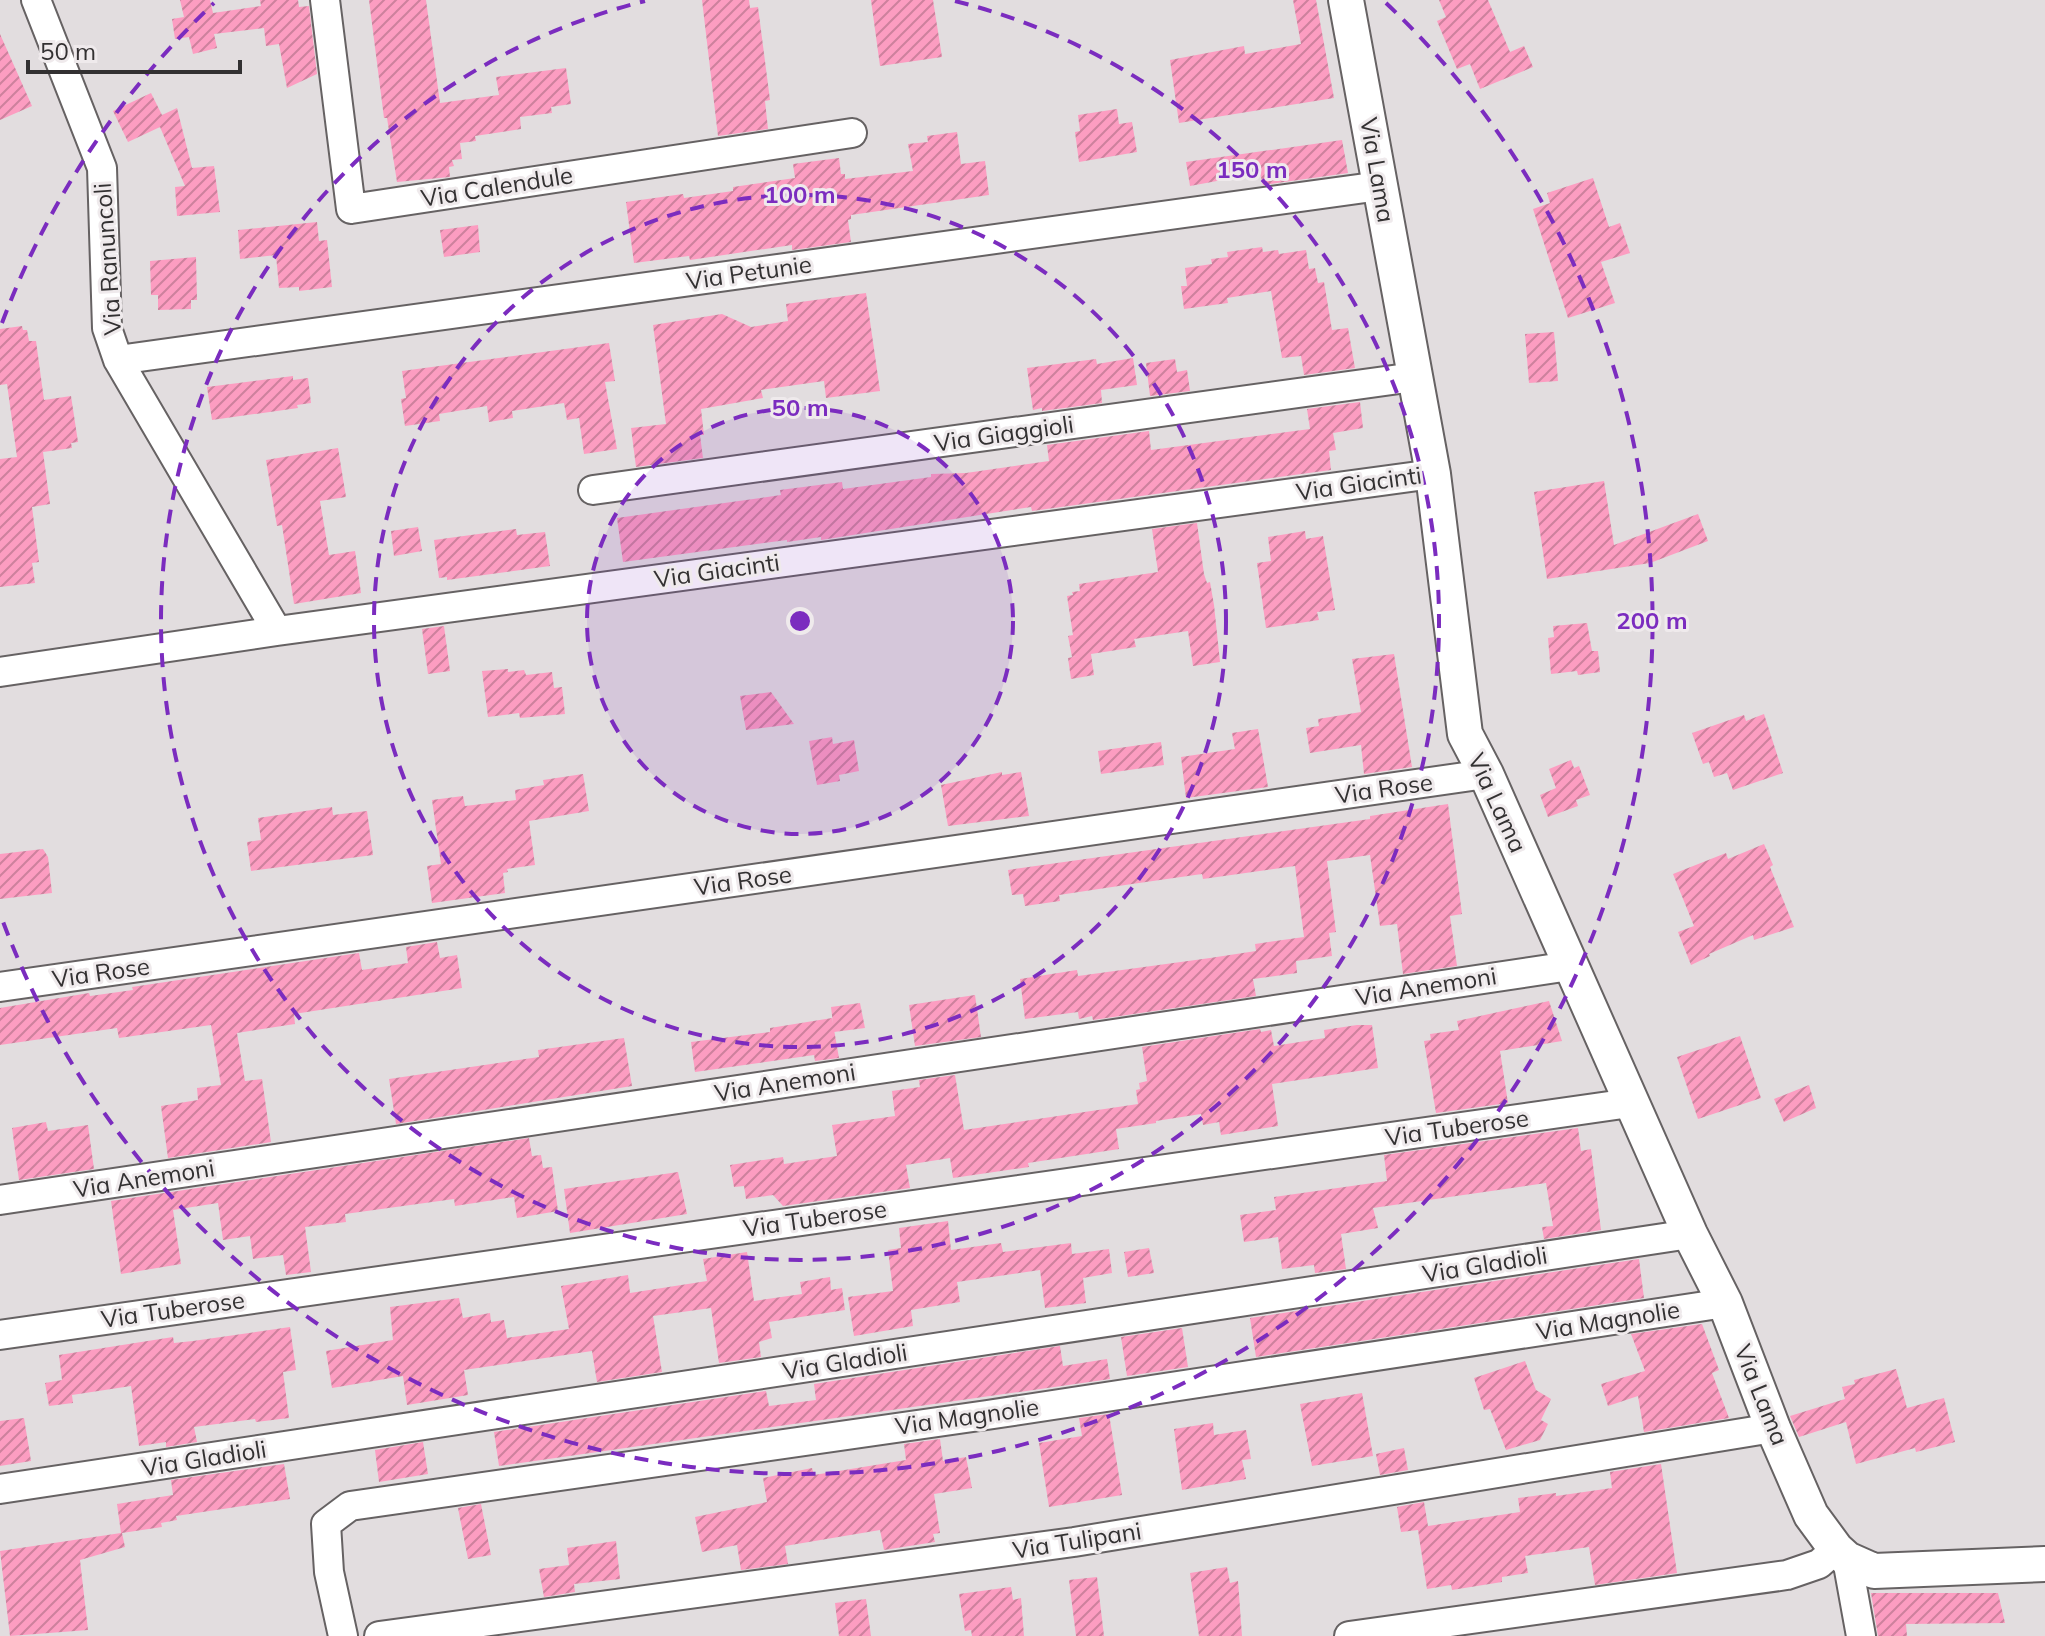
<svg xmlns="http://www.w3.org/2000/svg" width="2045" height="1636" viewBox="0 0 2045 1636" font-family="Mulish,sans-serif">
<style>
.building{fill:url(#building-hatch)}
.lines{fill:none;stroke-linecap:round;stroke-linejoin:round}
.minor-casing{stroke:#666263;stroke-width:32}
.tertiary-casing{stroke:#666263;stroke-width:38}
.minor{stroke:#fff;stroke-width:28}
.tertiary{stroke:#fff;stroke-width:34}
.ring{fill:none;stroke:#7b2cbf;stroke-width:4;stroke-dasharray:14 10}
.labels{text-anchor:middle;stroke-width:6;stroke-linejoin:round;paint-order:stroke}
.street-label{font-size:24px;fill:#333132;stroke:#efeaec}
.centre{fill:#7b2cbf;stroke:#efeaec;stroke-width:4}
.ring-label{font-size:24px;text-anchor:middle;font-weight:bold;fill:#7b2cbf;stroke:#efeaec;stroke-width:6;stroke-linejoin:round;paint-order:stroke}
</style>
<defs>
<pattern id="building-hatch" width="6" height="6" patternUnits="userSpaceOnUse" patternTransform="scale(2)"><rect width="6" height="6" fill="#fc9dc1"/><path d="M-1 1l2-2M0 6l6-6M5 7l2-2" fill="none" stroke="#cd819d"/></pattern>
</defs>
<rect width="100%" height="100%" fill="#e2dddf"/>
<path class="building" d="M180,0H210L213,13L261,6L260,0H298L299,7L309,6L317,74L287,88L279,44L266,46L264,28L214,34L217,48L193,54L189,37L175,39L172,19L184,17Z
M369,0H426L440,103L499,95L496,77L566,68L571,104L551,107L552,113L520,117L521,129L475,136L476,141L460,143L462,159L452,160L454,166L449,167L450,177L397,182L387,118H384Z
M702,0H749L750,8L758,7L770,100L765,101L768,129L718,136Z
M871,0H933L942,57L880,66Z
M1293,0H1316L1334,98L1179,123L1170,60L1244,46L1245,54L1301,44Z
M1439,0H1488L1510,52L1524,46L1533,67L1480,89L1470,64L1457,69L1437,21L1446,17Z
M0,34L32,106L0,120Z
M151,93L162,115L177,108L192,168L214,166L220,212L177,216L175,187L185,186L160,127L128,142L113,111Z
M1117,109L1119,124L1132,122L1137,152L1079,162L1075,132L1080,131L1078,115Z
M957,132L961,164L985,161L989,195L851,215V219L848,220L851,242L792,250V245L690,260L689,256L634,263L626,202L683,194L684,198L733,191V187L795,178L793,164L839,158L841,174H845V179L913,171L908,144L928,142L927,136Z
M1342,140L1348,173L1263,185L1260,173L1190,186L1186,162Z
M1593,178L1609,227L1620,223L1630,253L1601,262L1615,303L1568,318L1533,209L1550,203L1547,193Z
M317,222L319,241L327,240L332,287L299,291V287L279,288L276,255L240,259L238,230Z
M478,225L480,252L444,257L440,230Z
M1262,247L1263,252L1278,250L1279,254L1306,250L1309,269L1315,268L1318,283L1324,282L1332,330L1348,328L1355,368L1304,375L1301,356L1282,358L1271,291L1227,298L1228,303L1184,309L1181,286H1187L1185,268L1212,264L1211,259L1228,257L1227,252Z
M196,257L197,300H191V309L158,310V295H151L150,261Z
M866,293L880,391L826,398L824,381L761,390L763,398L701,409L704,435H700L703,458L636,467L631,428L666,424L653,325L722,314L751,327L788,321L786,304Z
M22,326L23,330H27L29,341H36L44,400L71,396L78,442L71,443L72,448L43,452L50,504L32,507L39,562L32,563L35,583L0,587V459L17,457L7,384L0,385V329Z
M1554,332L1558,381L1529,383L1525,334Z
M609,343L615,381L605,382L617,449L584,454L579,418L567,420L564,403L512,411L513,418L489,422L487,406L439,414L440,421L405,426L401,399L406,398L402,371Z
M1133,358L1137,385L1101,390L1102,403L1042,411V408L1033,410L1027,368L1096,359L1097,364Z
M1175,359L1177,372L1187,370L1190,391L1150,396L1146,363Z
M293,376V380L308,378L311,403L297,405L298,408L212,420L207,387Z
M1360,402L1363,428L1333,433L1336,450L1329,451L1331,470L1032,511L1031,507L821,540V537L787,542V540L623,562L617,518L781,495L780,490L842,482L843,489L931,477V474L966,473L1049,461L1047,445L1149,431L1151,450L1310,429L1307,409Z
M338,448L346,497L320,501L329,555L355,551L361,593L294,604L282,525L277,526L266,460Z
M1604,481L1614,545L1698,514L1708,541L1650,563L1547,579L1534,492Z
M1197,523L1204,574L1207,583L1210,582L1214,605L1220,662L1193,666L1188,631L1134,639L1136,647L1091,654L1094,675L1071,679L1068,658L1078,656L1072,657L1068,636L1073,635L1067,596L1073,595L1072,592L1080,591L1079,584L1158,572L1152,529Z
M418,527L422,551L394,556L391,531Z
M516,529L517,535L545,532L550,566L447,580V577L439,578L434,540Z
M1305,531L1306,539L1323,536L1335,610L1317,612L1319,620L1266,628L1257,563L1271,561L1268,537Z
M1587,623L1592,651H1598L1600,672L1578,675L1577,671L1551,674L1548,638L1554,637L1553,626Z
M444,626L450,671L428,674L422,629Z
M1394,654L1412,767L1364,774L1361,745L1310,753L1306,728L1319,726L1318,719L1361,712L1352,659Z
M508,669V672L524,670L526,675L552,672L554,688L562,687L565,714L520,718L519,713L488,717L482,671Z
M771,692L794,724L746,730L740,696Z
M1764,714L1783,773L1733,790L1727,773L1714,777L1709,762L1703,764L1692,733L1744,715L1746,721Z
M1258,729L1268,787L1186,798L1181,757L1235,749L1232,733Z
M832,737L833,744L854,740L859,771L839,775L840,781L817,785L809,741Z
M1161,742L1164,765L1101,774L1098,751Z
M1571,760L1574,768L1579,766L1590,795L1576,800L1578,806L1548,817L1540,795L1556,788L1549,769Z
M1002,772V775L1021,772L1029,816L948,826L941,785Z
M583,774L589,811L529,821L535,865L507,869L508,872L503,873L505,893L432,903L427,866L441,864L432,800L463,796L465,806L516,800L515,790L544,785L543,780Z
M1448,804L1462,914L1450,916L1457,966L1403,974L1397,924L1380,926L1370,855L1327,861L1336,932L1329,933L1332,956L1296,961L1297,973L1253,979L1256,996L1093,1020L1092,1016L1079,1019L1078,1012L1025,1019L1020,979L1077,970L1078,976L1210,958L1256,951L1255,944L1304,937L1295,866L1203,879L1202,874L1132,884L1059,895L1060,901L1025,906L1023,894L1012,895L1008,870L1370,819V816Z
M332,807L333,815L367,811L373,855L251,871L247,842L261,840L258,818Z
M1764,844L1773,865L1770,867L1794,927L1754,940L1753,935L1709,954L1710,956L1691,965L1678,932L1694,926L1673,874L1726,853L1728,859Z
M43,849L48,857L52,893L0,899V854Z
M437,942L440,958L457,955L462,988L294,1014L295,1024L237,1033L245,1081L262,1079L271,1142L168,1158L161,1106L198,1100L197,1088L221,1085L211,1025L119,1038L117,1028L0,1045V1008L89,993L90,996L133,990L132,987L359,953L362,970L408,963L406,947Z
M975,995L981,1037L915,1046L909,1005Z
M1549,1001L1562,1041L1500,1051L1508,1103L1436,1113L1424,1041L1431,1040L1430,1034L1459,1030L1457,1021Z
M860,1003L865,1028L834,1032L831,1007Z
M832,1018L839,1058L815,1061L814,1055L695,1072L691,1042L770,1032V1028Z
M1357,1025H1372L1378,1068L1272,1084L1278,1126L1221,1135L1219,1122L1203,1125L1201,1114L1156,1121V1123L1116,1129L1119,1149L1028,1163L1029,1167L953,1178L950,1158L906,1165L910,1188L783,1206L773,1195L746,1199L744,1186L734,1187L730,1165L783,1157L784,1164L837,1156L832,1125L895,1116L892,1091L920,1087L919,1080L955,1075L964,1130L1138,1104L1136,1090L1140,1089L1139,1083L1147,1081L1142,1047L1260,1029L1261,1032L1271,1030L1274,1046L1325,1038L1324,1030Z
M1740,1036L1761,1098L1698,1119L1677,1057Z
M624,1038L632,1086L396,1124L389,1079L539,1057L538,1050Z
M1809,1085L1816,1108L1784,1122L1774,1099Z
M46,1122L48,1131L88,1125L94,1169L19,1180L12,1128Z
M1578,1128L1581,1151L1591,1149L1601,1230L1544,1239L1542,1227L1553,1226L1546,1183L1373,1208L1378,1228L1341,1234L1346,1269L1315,1273L1314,1265L1282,1269L1278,1237L1244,1242L1240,1215L1276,1210L1274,1197L1387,1181L1384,1155Z
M529,1138L532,1156L541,1155L543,1168L552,1167L558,1211L517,1218L514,1197L455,1206L454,1199L345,1214L346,1222L305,1227L311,1272L286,1275L283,1255L253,1259L250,1236L223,1240L218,1203L173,1210L181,1264L121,1274L111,1201Z
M678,1172L687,1214L570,1233L564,1189Z
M948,1221L951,1250L1001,1243L1003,1252L1071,1243L1072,1254L1109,1249L1112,1273L1083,1278L1086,1303L1045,1308L1040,1270L957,1282L960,1302L911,1310L913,1326L854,1336L848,1297L893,1291L888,1250L901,1248L899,1228Z
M1149,1248L1154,1273L1128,1277L1124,1252Z
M747,1252L754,1301L802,1294L800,1282L830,1277L831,1290L842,1288L845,1310L769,1322L772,1338L759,1342L761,1357L719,1363L711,1308L653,1316L662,1372L597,1382L592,1351L464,1370L468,1395L407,1405L403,1376L332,1388L326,1351L393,1340L390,1307L459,1298L463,1318L490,1313L491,1322L504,1320L507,1338L569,1329L561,1286L628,1275L630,1293L707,1281L703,1259Z
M1639,1259L1644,1298L1256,1357L1250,1318Z
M1702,1324L1719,1370L1712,1373L1729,1418L1644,1432L1638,1396L1608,1406L1601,1384L1645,1371L1631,1334Z
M290,1327L296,1370L283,1372L289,1418L256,1422L255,1419L194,1427L197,1442L166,1447V1442L139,1446L131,1386L72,1395L73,1403L49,1406L45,1383L62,1380L59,1355L173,1337L174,1343L193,1341Z
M1182,1328L1188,1367L1127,1376L1121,1337Z
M1060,1346L1063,1366L1107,1359L1110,1379L499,1466L494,1432L766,1391L769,1406L816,1400L814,1384Z
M1525,1361L1536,1390L1551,1399L1541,1420L1548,1424L1540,1440L1506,1450L1490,1409L1484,1410L1474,1378Z
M1896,1369L1907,1408L1944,1398L1955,1442L1916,1452L1915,1448L1856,1464L1846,1422L1799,1437L1790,1416L1845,1399L1842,1387L1855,1384L1854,1380Z
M1362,1393L1373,1456L1312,1466L1300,1404Z
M1109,1414L1122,1495L1049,1507L1039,1443L1082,1436L1079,1418Z
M24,1418L31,1461L0,1466V1421Z
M1213,1423L1214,1435L1246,1430L1251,1459L1242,1460L1246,1479L1182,1490L1174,1429Z
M940,1439L943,1461L966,1457L972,1488L934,1494L940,1533L933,1534L935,1542L884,1550L880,1530L785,1546L788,1564L741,1570L737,1545L702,1552L695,1517L767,1502L763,1478L812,1468L814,1475L906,1460L904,1444Z
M423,1442L428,1474L379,1482L375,1450Z
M1404,1448L1408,1470L1380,1475L1376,1454Z
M284,1464L290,1499L176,1516L177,1520L161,1523L162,1527L122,1533L125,1547L80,1560L88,1630L10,1636L0,1551L121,1533L117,1504L173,1495L171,1480Z
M1661,1464L1677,1573L1595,1585L1589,1547L1525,1556L1528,1573L1502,1577V1582L1452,1590L1451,1585L1427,1589L1418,1530L1401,1532L1397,1507L1424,1502L1428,1526L1520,1512L1518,1498L1556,1493V1496L1612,1488L1610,1472Z
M481,1504L491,1555L468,1559L458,1508Z
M616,1541L620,1579L574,1584L575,1592L544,1597L539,1569L569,1565L567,1548Z
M1227,1567L1230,1583L1238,1581L1242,1636H1199L1190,1573Z
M1097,1577L1104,1636H1076L1069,1580Z
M1011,1587L1013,1600L1021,1598L1024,1636H972L971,1630L965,1631L959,1594Z
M1871,1593H1998L2005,1623L1906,1624L1907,1636H1878Z
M866,1599L871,1636H839L835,1603Z"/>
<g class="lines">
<defs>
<path id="minor" d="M36,0L102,168L107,328L118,360L277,631
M325,0L351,209L852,133
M118,360L1380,186
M593,490L1414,377
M0,672L277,631L1433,474
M0,987L1486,774
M0,1200L1570,966
M0,1335L1630,1103
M0,1489L1690,1234
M1847,1559L1861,1636
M343,1636L329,1572L326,1524L350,1506L987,1415L1725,1303
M379,1636L1074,1542L1773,1428
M1349,1636L1787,1575L1819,1564L1836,1549"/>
<path id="tertiary" d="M1346,0L1433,474L1465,734L1486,774L1690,1234L1725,1303L1773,1428L1811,1515L1836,1549L1847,1559L1874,1571L2045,1564"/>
</defs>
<use href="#minor" class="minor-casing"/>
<use href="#tertiary" class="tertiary-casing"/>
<use href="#minor" class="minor"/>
<use href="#tertiary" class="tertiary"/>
</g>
<circle cx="800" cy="621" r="213" fill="#7b2cbf" fill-opacity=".12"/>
<g class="ring">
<circle cx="800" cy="621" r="213"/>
<circle cx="800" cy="621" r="426"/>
<path d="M955 1A639 639 0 1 1 645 1"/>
<path d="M2 323A852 852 0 0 1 214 3M1386 3A852 852 0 1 1 2 919"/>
</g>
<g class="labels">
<g class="street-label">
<text transform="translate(1377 170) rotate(80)" y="8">Via Lama</text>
<text transform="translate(497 187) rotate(-9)" y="8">Via Calendule</text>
<text transform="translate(108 259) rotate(-94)" y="8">Via Ranuncoli</text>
<text transform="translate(749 273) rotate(-8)" y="8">Via Petunie</text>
<text transform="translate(1004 434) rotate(-8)" y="8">Via Giaggioli</text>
<text transform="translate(1359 484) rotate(-8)" y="8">Via Giacinti</text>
<text transform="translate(717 571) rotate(-8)" y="8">Via Giacinti</text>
<text transform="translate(1384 789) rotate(-8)" y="8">Via Rose</text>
<text transform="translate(1497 803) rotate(65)" y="8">Via Lama</text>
<text transform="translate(743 881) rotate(-8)" y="8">Via Rose</text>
<text transform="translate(101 973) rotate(-8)" y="8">Via Rose</text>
<text transform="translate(1426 987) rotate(-9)" y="8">Via Anemoni</text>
<text transform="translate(785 1083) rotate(-9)" y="8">Via Anemoni</text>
<text transform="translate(1457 1128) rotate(-8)" y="8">Via Tuberose</text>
<text transform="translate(144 1179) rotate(-9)" y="8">Via Anemoni</text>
<text transform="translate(815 1219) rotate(-8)" y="8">Via Tuberose</text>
<text transform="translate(1485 1265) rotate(-9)" y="8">Via Gladioli</text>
<text transform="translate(173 1310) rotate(-8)" y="8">Via Tuberose</text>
<text transform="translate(1608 1321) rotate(-9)" y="8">Via Magnolie</text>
<text transform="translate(845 1362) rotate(-9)" y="8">Via Gladioli</text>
<text transform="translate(1761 1395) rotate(68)" y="8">Via Lama</text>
<text transform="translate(967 1417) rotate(-8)" y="8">Via Magnolie</text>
<text transform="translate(204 1459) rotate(-9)" y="8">Via Gladioli</text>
<text transform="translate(1077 1541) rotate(-9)" y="8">Via Tulipani</text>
</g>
</g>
<circle cx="800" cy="621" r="12" class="centre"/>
<g class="ring-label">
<text x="1252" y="178">150 m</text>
<text x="800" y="203">100 m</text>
<text x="800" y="416">50 m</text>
<text x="1652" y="629">200 m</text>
</g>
<path d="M28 60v12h212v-12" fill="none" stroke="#333132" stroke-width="4"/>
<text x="40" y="60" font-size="24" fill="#333132" stroke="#efeaec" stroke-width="6" paint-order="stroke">50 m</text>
</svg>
